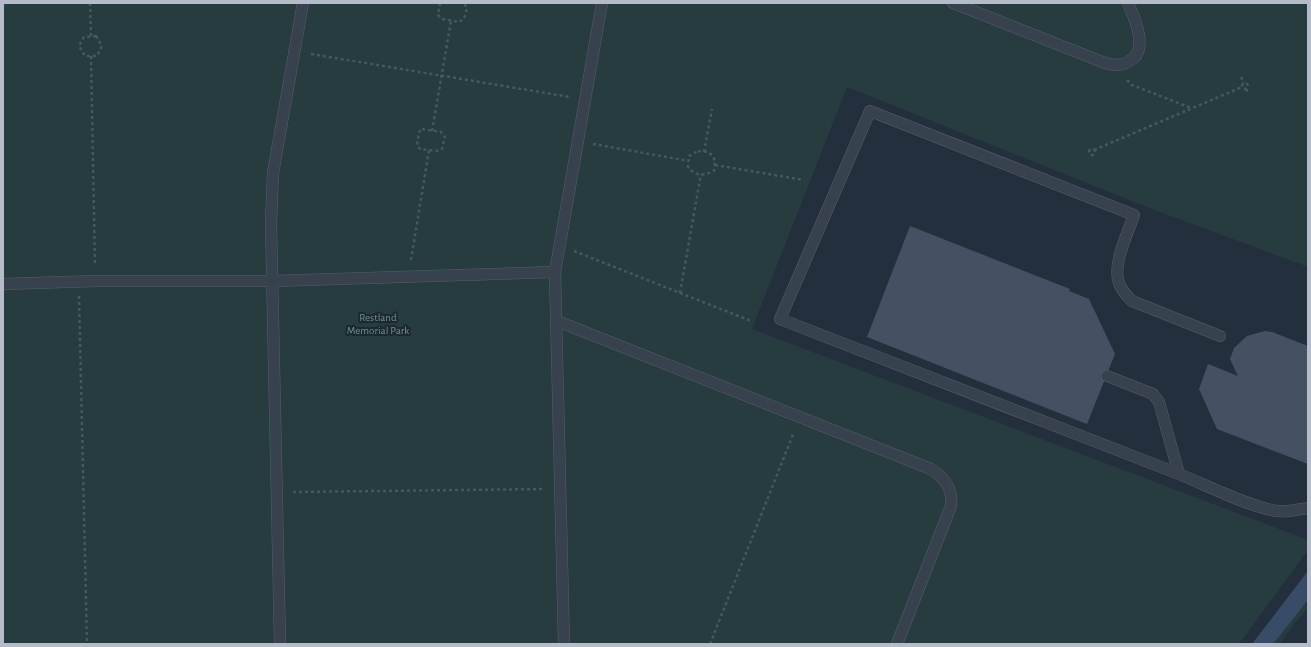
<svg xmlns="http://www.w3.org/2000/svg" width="1311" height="647" viewBox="0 0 1311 647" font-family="'Alegreya Sans',sans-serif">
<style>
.green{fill:#263c3f}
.water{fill:#394c67}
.building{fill:#455162}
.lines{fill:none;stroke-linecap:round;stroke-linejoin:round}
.lane-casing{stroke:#565f6c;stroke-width:12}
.path{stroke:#44595c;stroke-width:2.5;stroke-dasharray:3 3;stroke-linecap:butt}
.lane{stroke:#38414e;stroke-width:11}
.labels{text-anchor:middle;stroke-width:4;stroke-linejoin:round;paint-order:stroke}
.park-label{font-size:11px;fill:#6b9a76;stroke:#1d2633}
</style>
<rect width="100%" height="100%" fill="#242f3e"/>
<path class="green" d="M3,3H1308V267L1152,209L847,87L752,329L1308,540V550L1239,644H3Z
M1308,574V608L1295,623L1280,644H1263Z"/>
<path class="water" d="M1308,571V600L1273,644H1252Z"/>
<path class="building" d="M910,226L1070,289L1069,291L1089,299L1115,354L1087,424L867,337Z
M1265,331L1272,332L1308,346V464L1217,429L1199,389L1208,364L1238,376L1230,359L1234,348L1247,336Z"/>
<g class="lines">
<defs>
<path id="lane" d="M953,3L1105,63C1115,66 1123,66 1131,60C1149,49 1134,17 1128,3
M3,284L96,281H272L555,272
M557,321L931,469C945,478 953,489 951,506L897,644
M1220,336L1132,301C1127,296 1121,290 1119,283C1112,264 1128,233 1134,215L870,111L780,319L1179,474C1208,486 1241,503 1271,510C1283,513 1297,510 1308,508
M1107,376L1153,394L1159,402L1179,474
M280,644L271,224L273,173L303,3
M564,644L555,272L602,3"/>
</defs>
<use href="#lane" class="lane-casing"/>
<path class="path" d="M90,3L91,36
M440,3L438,15L442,19L459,22L464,19L467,8L464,3
M96,36L102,46L97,56H85L79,46L84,37Z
M311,54L570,97
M91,56L95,266
M1241,77L1244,83
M1127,80L1132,85L1191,108
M1242 86a3 3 0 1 1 6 0a3 3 0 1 1-6 0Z
M1246,89L1249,94
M422,129L441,132L445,137L442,149L437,151L420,149L417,145L419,132Z
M432,131L451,21
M593,144L689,161
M1089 152a3 3 0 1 1 6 0a3 3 0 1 1-6 0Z
M1094,150L1242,87
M698,151L709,152L715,160L714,171C702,176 697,177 688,167L689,156Z
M704,152L712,109
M715,165L804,180
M574,251L751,321
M411,260L429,150
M680,293L701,174
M79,296L87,644
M293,492L544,489
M710,644L794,432"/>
<use href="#lane" class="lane"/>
</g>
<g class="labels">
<g class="park-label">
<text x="378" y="321">Restland<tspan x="378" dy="13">Memorial Park</tspan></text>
</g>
</g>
<rect width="1311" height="647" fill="none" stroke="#b4bcc9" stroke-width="8"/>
</svg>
